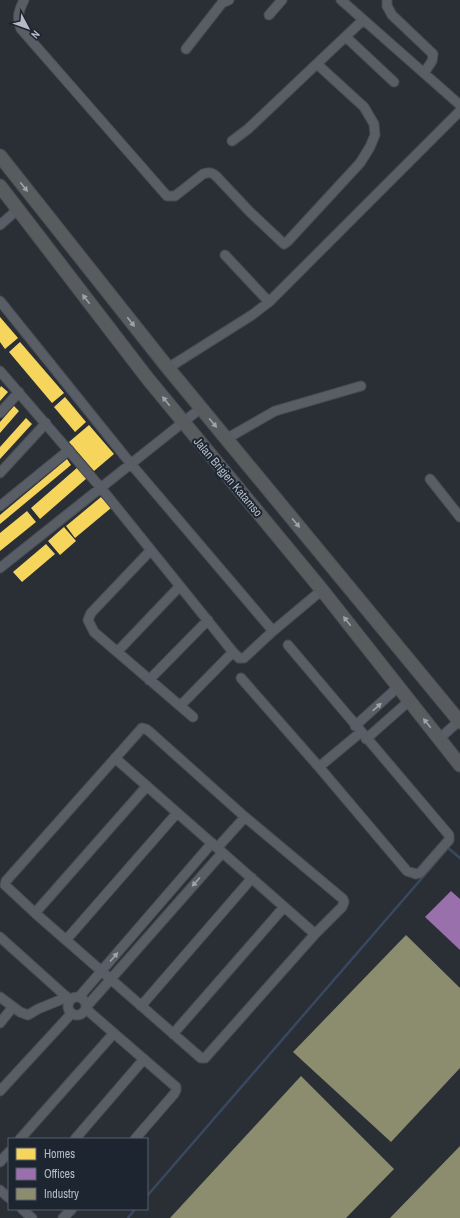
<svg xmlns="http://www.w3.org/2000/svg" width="460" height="1218" viewBox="0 0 460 1218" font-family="'Archivo Narrow',sans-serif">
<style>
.homes{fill:#f6d55c}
.offices{fill:#9970ab}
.industry{fill:#8c8c6e}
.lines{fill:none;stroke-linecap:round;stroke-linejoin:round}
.stream{stroke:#394860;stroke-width:2.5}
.minor-casing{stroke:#484b51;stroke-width:11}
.highway-casing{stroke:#474b52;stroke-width:15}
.minor{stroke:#595d65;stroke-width:9}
.highway{stroke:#595c5e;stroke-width:13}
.oneway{fill:#9da3ad}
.oneway2{fill:#9da4ae}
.labels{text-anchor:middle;stroke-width:4;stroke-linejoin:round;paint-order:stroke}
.street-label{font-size:12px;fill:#b4bbc7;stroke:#1d2531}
</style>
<rect width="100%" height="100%" fill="#2a2f36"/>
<path class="homes" d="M0,317L18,338L5,349L0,342Z
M20,342L64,393L52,403L9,352Z
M1,386L8,392L0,401V388Z
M65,397L86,422L75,432L54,407Z
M14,406L19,411L0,433V422Z
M26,418L32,424L0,459V447Z
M89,425L114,454L94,471L69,442Z
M67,459L71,465L0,524V515Z
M78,467L87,478L40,519L31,508Z
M101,497L111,508L75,538L66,526Z
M27,511L36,522L0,551V533Z
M64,527L76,541L60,555L48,541Z
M46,544L55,554L22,582L13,572Z"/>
<path class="offices" d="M451,891L460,899V950L425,917Z"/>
<path class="industry" d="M406,935L460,988V1068L391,1142L293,1052Z
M301,1076L394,1169L346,1218H170Z
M460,1146V1218H390Z"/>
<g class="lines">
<path class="stream" d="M147,1196L448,848L460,858
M128,1218L135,1209"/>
<defs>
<path id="minor" d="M24,0C19,10 16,18 21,29L167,196H175L203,174C209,172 212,172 217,177L250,212L284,244L288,241L360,163L370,147L375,135L374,124L364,107L317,64
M341,0L460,105
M387,0V6L392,15L433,54L432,61L424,73
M269,15L282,0
M346,37L394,82
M186,49L222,3L229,0
M232,141L248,129L363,20
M0,225L17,210
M225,255L269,302
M0,301L131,464L273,631
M168,368L252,315L269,302L460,111
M0,371L101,488L233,652L239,658H244L273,631L322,590
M0,413L19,392
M226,439L275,411L361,386
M0,473L46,423
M430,479L460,517
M0,506L69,450
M151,550L91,613L88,620L94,632L193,717
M0,568L201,408
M117,652L180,586
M241,678L319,767L407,871L416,874L420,873L449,840V835L288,645
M149,680L208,620
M180,706L233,652
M355,726L398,687
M142,728L146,729L150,732L245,817L343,899L344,902L342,907L315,934L205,1058H201L35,913L5,885L6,881Z
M366,739L409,701
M439,739L460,720
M115,758L315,934
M319,767L361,732
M217,848L245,817
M35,913L147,786
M0,937L70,1000
M66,940L177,813
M68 1006a9 9 0 1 1 18 0a9 9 0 1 1-18 0Z
M0,997L20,1012L28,1015L38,1009L60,1000L66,996
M79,997L212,843
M87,1006L222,853
M141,1006L252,878
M86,1009L176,1087V1090L174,1094L135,1139
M0,1023L13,1007
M173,1034L284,907
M0,1091L71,1014
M20,1139L114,1033
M75,1139L144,1059
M0,1162L9,1152
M0,1190L9,1198
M22,1209L32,1218
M63,1218L72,1209"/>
<path id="highway" d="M0,156L168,368L460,722
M0,186L148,379L322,590L460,765"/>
</defs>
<use href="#minor" class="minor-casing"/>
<use href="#highway" class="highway-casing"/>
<use href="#minor" class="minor"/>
<use href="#highway" class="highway"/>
</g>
<defs><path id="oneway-solid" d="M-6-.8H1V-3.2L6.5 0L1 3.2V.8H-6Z"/></defs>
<g class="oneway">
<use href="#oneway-solid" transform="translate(24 187) rotate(52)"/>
<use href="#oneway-solid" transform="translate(86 299) rotate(-128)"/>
<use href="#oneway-solid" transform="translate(131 322) rotate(52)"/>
<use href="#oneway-solid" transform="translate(166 401) rotate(-129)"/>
<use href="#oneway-solid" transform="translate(213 423) rotate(50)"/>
<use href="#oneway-solid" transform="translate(296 523) rotate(50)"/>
<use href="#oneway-solid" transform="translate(347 621) rotate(-128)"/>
<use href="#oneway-solid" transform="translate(427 723) rotate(-129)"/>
</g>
<g class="oneway2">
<use href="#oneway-solid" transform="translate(377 707) rotate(-42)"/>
<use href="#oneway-solid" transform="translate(196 882) rotate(132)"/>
<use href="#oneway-solid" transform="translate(114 957) rotate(-49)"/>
</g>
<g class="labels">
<g class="street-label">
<text transform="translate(228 477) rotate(50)" y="4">Jalan Brigjen Katamso</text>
</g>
</g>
<rect x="8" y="1138" width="140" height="72" fill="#1d2531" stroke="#59616d"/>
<rect x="16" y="1148" width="20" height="12" fill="#f6d55c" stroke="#59616d"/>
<text x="44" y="1158" font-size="12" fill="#b4bbc7">Homes</text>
<rect x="16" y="1168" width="20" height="12" fill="#9970ab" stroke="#59616d"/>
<text x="44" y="1178" font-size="12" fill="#b4bbc7">Offices</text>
<rect x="16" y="1188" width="20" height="12" fill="#8c8c6e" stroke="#59616d"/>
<text x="44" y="1198" font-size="12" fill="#b4bbc7">Industry</text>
<g transform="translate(28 28) rotate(131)" stroke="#1d2531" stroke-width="3" paint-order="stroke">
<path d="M0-3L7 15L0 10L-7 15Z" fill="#b4bbc7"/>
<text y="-6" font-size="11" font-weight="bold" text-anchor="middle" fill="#b4bbc7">N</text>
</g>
</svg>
